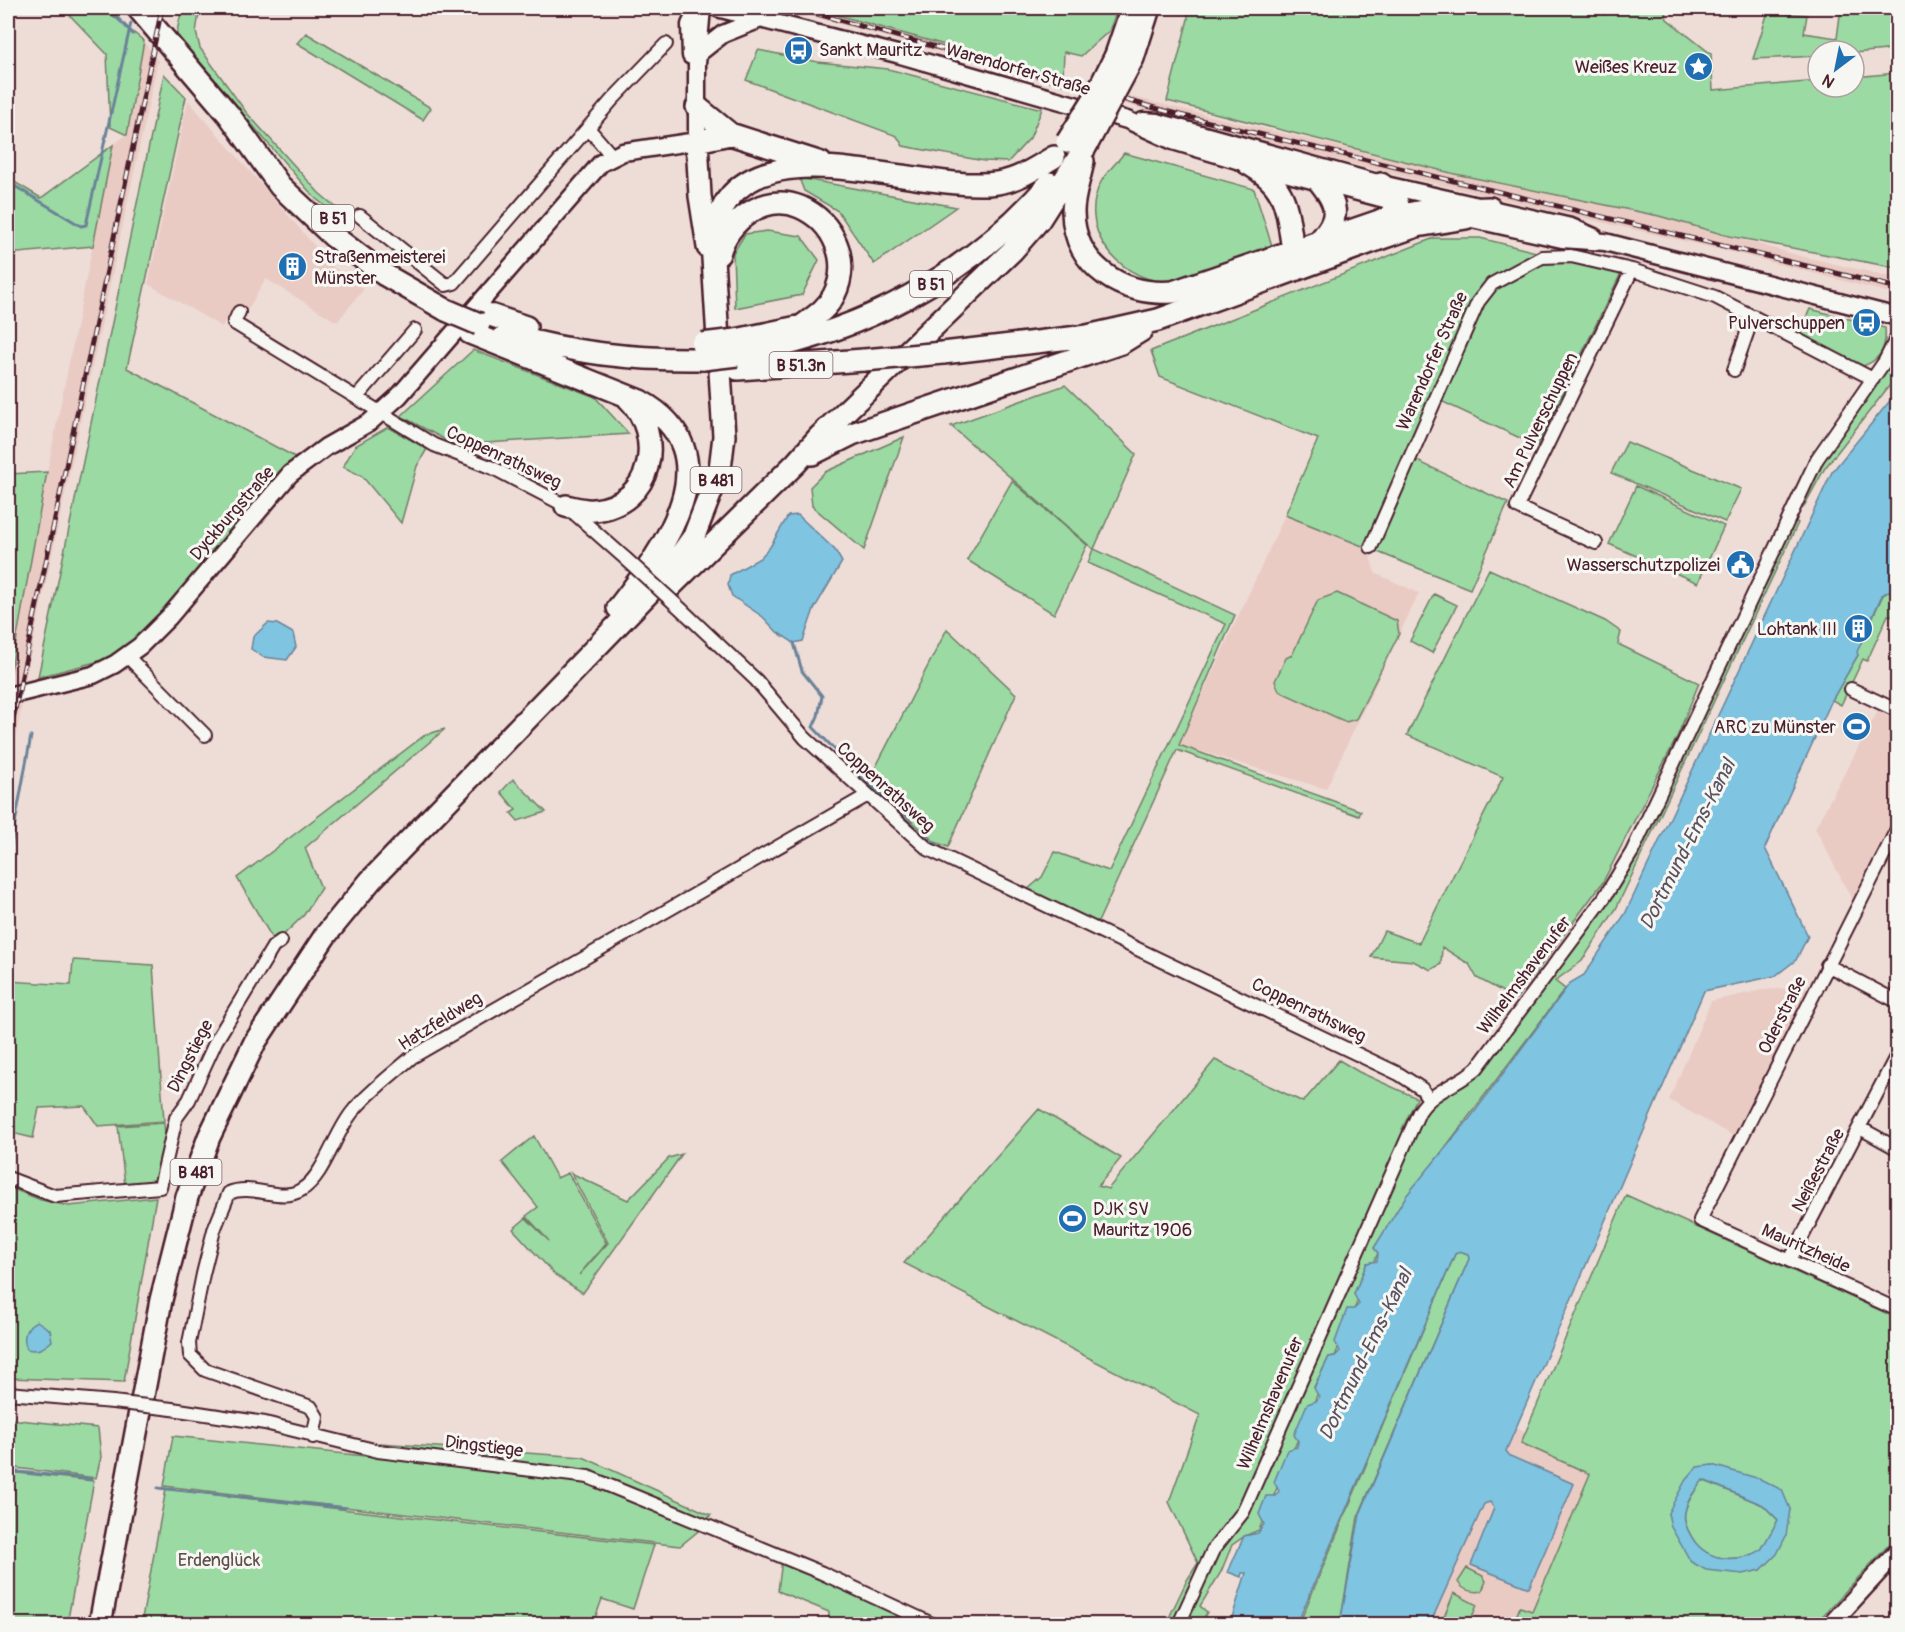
<svg xmlns="http://www.w3.org/2000/svg" width="1905" height="1632" viewBox="0 0 1905 1632" font-family="Pangolin,sans-serif">
<style>
.built{fill:#e9cbc4}
.green{fill:#9bdaa3;stroke:#727c67;stroke-width:1.5;fill-rule:evenodd}
.water{fill:#7fc4e0;stroke:#6a8298;stroke-width:1.5;fill-rule:evenodd}
.lines{fill:none;stroke-linecap:round;stroke-linejoin:round}
.stream{stroke:#6a8298;stroke-width:3}
.street-casing{stroke:#4a1f2b;stroke-width:16}
.secondary-casing{stroke:#4a1f2b;stroke-width:21}
.highway-casing{stroke:#4a1f2b;stroke-width:26}
.street{stroke:#f6f6f2;stroke-width:12}
.secondary{stroke:#f6f6f2;stroke-width:16}
.highway{stroke:#f6f6f2;stroke-width:21}
.rail-casing{stroke:#4a1f2b;stroke-width:5}
.rail{stroke:#f6f6f2;stroke-width:3;stroke-dasharray:9;stroke-linecap:butt}
.street-bridge-casing{stroke:#4a1f2b;stroke-width:16;stroke-linecap:butt}
.highway-bridge-casing{stroke:#4a1f2b;stroke-width:26;stroke-linecap:butt}
.street-bridge{stroke:#f6f6f2;stroke-width:12}
.highway-bridge{stroke:#f6f6f2;stroke-width:21}
.labels{text-anchor:middle;stroke-width:6;stroke-linejoin:round;paint-order:stroke}
.shield{fill:#f6f6f2;stroke:#7e6067;stroke-width:1.5}
.shield-label{font-size:16px;font-weight:bold;fill:#4a1f2b}
.poi-label{font-size:18px;fill:#4a1f2b;stroke:#f6f6f2;text-anchor:end}
.street-label{font-size:18px;fill:#4a1f2b;stroke:#f6f6f2}
.park-label{font-size:18px;fill:#5e4e49;stroke:#f6f6f2}
.water-label{font-size:20px;font-style:italic;fill:#5a5161;stroke:#f6f6f2}
</style>
<rect width="100%" height="100%" fill="#eeddd7"/>
<filter id="ink" filterUnits="userSpaceOnUse"><feTurbulence type="fractalNoise" baseFrequency=".0167" numOctaves="2"/><feDisplacementMap in="SourceGraphic" scale="12" xChannelSelector="R" yChannelSelector="G"/><feConvolveMatrix kernelMatrix="1 2 1 2 8 2 1 2 1" color-interpolation-filters="sRGB"/></filter>
<g filter="url(#ink)">
<path class="built" d="M782,8H807L1132,97L1455,174L1659,216L1800,256L1897,278V295L1739,254L1380,171L1228,133Z
M144,41L158,61L24,685L8,688L47,472L113,145L127,134Z
M188,100L334,268L364,289L337,322L266,279L245,314L233,308L222,327L148,284Z
M1285,515L1376,549L1371,559L1375,573L1419,593L1326,789L1179,745Z
M22,705L8,780V710Z
M1878,711L1897,722V812L1852,900L1815,828Z
M1810,987L1733,1136L1669,1100L1711,1001L1762,990Z
M1516,1427L1526,1432L1522,1443L1590,1474L1542,1587L1598,1624H1430L1484,1504L1490,1502L1494,1508L1471,1565L1529,1588L1574,1484L1510,1456L1506,1451Z"/>
<path class="green" d="M63,8H103L144,41L127,135L110,127L107,54Z
M182,8H200L196,32L200,48L246,112L319,193L345,215L359,209L347,224L314,197L176,36Z
M812,8H1118L1109,31L1081,56L1064,52L1063,78Z
M1188,8H1588L1604,15L1605,8H1664L1667,19L1711,54L1713,90L1818,81V87H1854V77L1897,73V268L1729,236L1659,216L1455,174L1167,101L1188,19Z
M1841,8H1897V49L1854,53L1818,51V56L1753,59L1768,12L1807,15L1804,33L1837,38Z
M306,33L431,108L423,120L297,43Z
M758,50L818,62L888,69L1042,109L1030,138L1008,162L984,161L903,146L897,136L746,80Z
M164,74L186,97L127,368L295,457L156,622L115,657L38,677Z
M113,145L93,246L8,254V178L41,198Z
M1124,153L1254,189L1272,246C1256,252 1173,284 1163,282C1116,276 1077,228 1101,182C1106,172 1117,163 1124,153Z
M799,178L956,207L874,264L838,211L804,191Z
M767,231L801,236L819,260L802,295L735,308L733,253L745,234Z
M1434,238H1480L1621,273L1537,446L1441,401L1415,460L1508,503L1470,589L1285,515L1318,439L1160,377L1151,351Z
M1810,309L1885,328C1887,347 1881,360 1863,366L1798,335Z
M473,350L595,397L629,434L455,445L401,416Z
M1897,354V376L1825,468L1803,508L1800,507L1820,460Z
M1065,385L1136,454L1094,549L1235,615L1179,745L1361,811L1359,816L1177,750L1099,920L1093,923L1027,890L1042,877L1055,852L1109,871L1226,624L1088,563L1093,549L951,426Z
M388,427L427,449L417,466L401,523L362,476L343,467L355,446Z
M904,437L864,550L812,506L810,487L825,472Z
M1627,442L1741,489L1725,522L1611,473Z
M47,472L9,681H8V474Z
M1012,481L1087,545L1054,614L967,560Z
M1636,486L1724,526L1698,583L1609,544Z
M1794,520L1798,523L1616,909L1582,961L1555,981L1565,989L1438,1157L1374,1248L1378,1253L1374,1262L1367,1263L1354,1294L1358,1300L1335,1356L1329,1357L1314,1387L1318,1393L1314,1402L1259,1530L1245,1536L1232,1545L1221,1572L1200,1606L1207,1612L1203,1620L1212,1624H1166L1187,1580L1198,1563L1169,1502L1200,1415L904,1263L1039,1109L1121,1158L1098,1186L1108,1189L1215,1060L1303,1102L1339,1060L1359,1072L1417,1098L1402,1129L1411,1136L1432,1102L1464,1084L1606,902Z
M1489,569L1605,621L1621,632L1618,644L1699,683L1677,737L1603,882L1516,999L1477,978L1469,964L1442,947L1441,964L1431,970L1413,961L1371,957L1384,931L1419,943L1503,777L1407,735Z
M1897,575V617L1888,615L1867,661L1863,659L1841,705L1832,700L1858,655L1856,653L1883,595L1891,590Z
M1337,593L1397,621L1399,634L1356,719L1346,722L1279,691L1275,681L1286,658L1292,655L1318,600Z
M1434,594L1457,605L1432,653L1410,641Z
M947,629L1016,694L948,847L935,842L868,782Z
M445,729L305,848L321,888L304,915L275,943L237,878L425,735Z
M513,779L546,812L518,821L511,813L516,810L501,792Z
M73,960L153,965L164,1121L98,1126L84,1106L39,1108L33,1138L8,1132V981L71,985Z
M164,1123L166,1147L157,1181L125,1185L118,1126Z
M534,1136L557,1178L568,1173L606,1243L579,1275L608,1243L571,1173L628,1200L669,1158L682,1154L583,1293L555,1275L513,1229L526,1218L549,1241L526,1216L538,1207L502,1162Z
M8,1187L41,1200L69,1206L156,1197L124,1382L8,1378Z
M1626,1195L1897,1318L1898,1388L1894,1396L1898,1398L1897,1536L1815,1624H1513L1520,1607L1532,1611L1590,1474L1521,1443ZM1712,1465L1790,1510L1761,1570L1691,1562L1668,1514Z
M1460,1251L1468,1254L1469,1259L1358,1517L1341,1618L1338,1624H1299L1455,1254Z
M8,1419L98,1428L101,1457L96,1478L8,1467Z
M173,1436L577,1478L702,1528L680,1546L164,1486Z
M379,1443L583,1457L711,1515L707,1519L577,1468L375,1448Z
M8,1472L94,1481L67,1624H8Z
M1702,1480L1763,1505L1778,1520L1761,1550C1736,1564 1704,1562 1690,1534C1686,1527 1683,1520 1685,1512C1687,1500 1696,1490 1702,1480Z
M166,1489L654,1545L633,1609L602,1599L593,1624H141Z
M782,1560L924,1624H828L829,1612L778,1591Z
M1467,1568L1483,1576L1486,1581L1482,1591C1474,1593 1463,1591 1458,1582Z
M1454,1593L1477,1605L1469,1624H1441Z"/>
<path class="water" d="M1897,392V575L1891,590L1882,595L1857,652L1858,655L1832,700L1765,848L1808,936L1796,960L1775,976L1704,991L1509,1444L1506,1451L1510,1456L1574,1484L1529,1588L1471,1565L1494,1508L1490,1502L1484,1504L1430,1624H1340L1360,1514L1469,1259L1468,1254L1460,1251L1455,1254L1297,1624H1230L1246,1573H1242L1241,1577L1228,1572L1244,1536L1258,1533L1264,1524L1259,1514L1266,1496H1275L1279,1491L1274,1482L1287,1450L1297,1447L1298,1441L1294,1435L1307,1404L1316,1401L1319,1397L1314,1388L1329,1357L1335,1356L1340,1351L1335,1342L1347,1309H1354L1359,1304L1354,1294L1367,1263L1377,1261L1378,1253L1374,1248L1406,1196L1470,1118L1570,983L1584,975L1625,914L1832,472Z
M798,515L835,550L842,562L814,609L803,641L794,643L777,632L763,617L732,596L728,585L730,575L760,558L770,547L788,516Z
M268,623L277,624L293,633L296,647L287,660L263,657L251,649L253,637Z
M37,1321L50,1330L52,1341C44,1348 38,1352 27,1349C22,1338 25,1326 37,1321Z
M1712,1465L1760,1479L1782,1490L1790,1509L1786,1536L1777,1554L1761,1570L1743,1574L1706,1570L1691,1562L1671,1527L1668,1513L1685,1481L1697,1467ZM1703,1480L1763,1505L1778,1520L1761,1550C1736,1564 1704,1562 1690,1534C1686,1527 1683,1520 1685,1512C1687,1500 1696,1489 1703,1480Z"/>
<g class="lines">
<path class="stream" d="M108,8L133,34
M8,182L81,226L86,225L131,23
M794,643L802,671L822,696L818,716L813,727L868,784L930,841L947,851
M8,862L31,736
M8,1471L91,1479
M158,1488L345,1508"/>
<defs>
<path id="street" d="M588,128L612,156
M360,216L446,285L454,283L612,100L666,44
M239,312L234,323L434,445L493,468L566,506L626,559
M1734,370L1753,316
M357,397L415,330
M1596,543L1517,507L1632,270
M1371,547L1478,302L1492,284L1542,257L1571,256L1632,270L1715,297L1873,379
M682,610L756,680L805,738L928,849L1399,1074L1422,1089L1428,1098
M127,656L205,735
M1851,689L1898,711
M1898,827L1700,1220L1898,1310
M1827,965L1898,1002
M1860,1128L1898,1149
M8,1178L55,1196L160,1187L176,1118L189,1100L216,1041L273,947L281,941
M1790,1260L1898,1053
M8,1393L113,1402
M172,1409L265,1423L378,1451L588,1477L822,1573L932,1624
M313,1437L317,1417L311,1407L205,1370L190,1355L189,1343L203,1274L214,1230L229,1193C253,1183 281,1203 301,1190C325,1176 335,1131 354,1110C371,1090 393,1074 412,1057L868,795
M1179,1624L1213,1550L1243,1512L1419,1112C1433,1090 1458,1085 1477,1068L1604,898L1632,852L1817,459L1885,361L1898,335"/>
<path id="secondary" d="M717,8L897,54L1127,120L1173,141L1247,163L1400,203
M699,53L723,34L758,20
M691,56L690,25L698,8
M1143,121L1157,122L1381,184L1571,227L1594,237
M1454,215L1562,239L1605,242L1898,317
M8,696L93,675L115,664L140,646L169,617L290,474L326,447L370,422L399,396L601,163L623,152L697,141V64L702,8
M1831,1624L1898,1551"/>
<path id="highway" d="M138,8L229,115L280,186L333,236L385,275L446,310
M1116,55L1132,8
M1133,58L1149,8
M697,107L730,134
M1083,161C1080,178 1073,195 1073,212C1074,267 1123,296 1173,292L1391,217L1428,210L1490,208
M1247,163C1288,186 1286,206 1293,250L1303,256
M1318,180C1338,204 1341,217 1320,240
M1381,184L1388,190L1395,207L1386,228
M708,247L700,196L697,141L730,134L821,163
M719,254C727,221 765,192 800,207C834,222 851,261 834,295C827,309 814,317 802,326
M487,314L526,327
M470,333L640,401C735,454 664,549 618,608
M505,334C573,353 633,360 703,359
M736,340L812,324
M943,353L1087,336L1158,320L1382,238L1417,226L1466,218
M737,355C860,334 968,277 1050,183
M738,369L864,360
M812,454L852,434L1121,343L1142,330
M566,506C575,508 585,511 594,510C653,505 666,435 627,397
M670,587L796,463L820,436L1012,251L1039,220L1086,146
M100,1624L161,1300L187,1197L209,1137L255,1042L325,936L371,880L666,575L694,536L720,469L724,436L712,242C716,227 719,212 728,199C779,132 925,193 997,183C1018,180 1036,168 1054,157"/>
</defs>
<use href="#street" class="street-casing"/>
<use href="#secondary" class="secondary-casing"/>
<use href="#highway" class="highway-casing"/>
<use href="#street" class="street"/>
<use href="#secondary" class="secondary"/>
<use href="#highway" class="highway"/>
<defs>
<path id="rail" d="M796,8L1180,115L1898,288
M8,743L162,8"/>
</defs>
<use href="#rail" class="rail-casing"/>
<use href="#rail" class="rail"/>
<defs>
<path id="street-bridge" d="M626,559L682,610
M113,1402L172,1409"/>
<path id="highway-bridge" d="M1067,142L1094,99L1116,55
M1086,146L1133,58
M446,310L479,324
M702,344L736,340
M703,359L737,355
M864,360L943,353"/>
</defs>
<use href="#street-bridge" class="street-bridge-casing"/>
<use href="#highway-bridge" class="highway-bridge-casing"/>
<use href="#street-bridge" class="street-bridge"/>
<use href="#highway-bridge" class="highway-bridge"/>
</g>
</g>
<defs>
<symbol id="bus-disc" viewBox="-11 -11 22 22"><circle r="9.5" fill="#1f6fb2" stroke="#f6f6f2"/><path d="M-5-6H5V4H4V6H2V4H-2V6H-4V4H-5ZM-3.5-4V0h7V-4ZM-3.5 1.2v1.5H-2V1.2ZM2 1.2v1.5H3.5V1.2Z" fill="#fff"/></symbol>
<symbol id="sight-disc" viewBox="-11 -11 22 22"><circle r="9.5" fill="#1f6fb2" stroke="#f6f6f2"/><path d="M0-6L1.8-2.2L6-1.7L2.9 1.2L3.7 5.4L0 3.3L-3.7 5.4L-2.9 1.2L-6-1.7L-1.8-2.2Z" fill="#fff"/></symbol>
<symbol id="building-disc" viewBox="-11 -11 22 22"><circle r="9.5" fill="#1f6fb2" stroke="#f6f6f2"/><path d="M-4-6H4V6H1V3H-1V6H-4ZM-2.5-4.3h1.7v1.8h-1.7ZM.8-4.3h1.7v1.8H.8ZM-2.5-1h1.7V.8h-1.7ZM.8-1h1.7V.8H.8Z" fill="#fff"/></symbol>
<symbol id="civic-disc" viewBox="-11 -11 22 22"><circle r="9.5" fill="#1f6fb2" stroke="#f6f6f2"/><path d="M-.6-6.5H3V-4.5H.6V-3L4-1V1h2V6H-6V1h2V-1L-.6-3ZM-1.2 2.5V6h2.4V2.5Z" fill="#fff"/></symbol>
<symbol id="stadium-disc" viewBox="-11 -11 22 22"><circle r="9.5" fill="#1f6fb2" stroke="#f6f6f2"/><path d="M0-5a6.5 5 0 1 0 0 10a6.5 5 0 1 0 0-10ZM-3.5-1.8h7v3.6h-7Z" fill="#fff"/></symbol>
</defs>
<g fill-rule="evenodd">
<use href="#bus-disc" x="782" y="34" width="33" height="33"/>
<use href="#sight-disc" x="1682" y="50" width="33" height="33"/>
<use href="#building-disc" x="276" y="250" width="33" height="33"/>
<use href="#bus-disc" x="1850" y="306" width="33" height="33"/>
<use href="#civic-disc" x="1724" y="548" width="33" height="33"/>
<use href="#building-disc" x="1842" y="612" width="33" height="33"/>
<use href="#stadium-disc" x="1840" y="710" width="33" height="33"/>
<use href="#stadium-disc" x="1056" y="1202" width="33" height="33"/>
</g>
<g class="labels">
<g class="shield">
<rect x="312" y="205" width="42" height="26" rx="4.5"/>
<rect x="910" y="271" width="42" height="26" rx="4.5"/>
<rect x="769.5" y="352" width="63" height="26" rx="4.5"/>
<rect x="690.5" y="467" width="51" height="26" rx="4.5"/>
<rect x="170.5" y="1159" width="51" height="26" rx="4.5"/>
</g>
<g class="shield-label">
<text x="333" y="224">B 51</text>
<text x="931" y="290">B 51</text>
<text x="801" y="371">B 51.3n</text>
<text x="716" y="486">B 481</text>
<text x="196" y="1178">B 481</text>
</g>
<g class="poi-label">
<text x="819" y="56" text-anchor="start">Sankt Mauritz</text>
<text x="1677" y="73">Weißes Kreuz</text>
<text x="314" y="263" text-anchor="start">Straßenmeisterei<tspan x="314" dy="21">Münster</tspan></text>
<text x="1845" y="329">Pulverschuppen</text>
<text x="1720" y="571">Wasserschutzpolizei</text>
<text x="1837" y="635">Lohtank III</text>
<text x="1836" y="733">ARC zu Münster</text>
<text x="1093" y="1215" text-anchor="start">DJK SV<tspan x="1093" dy="21">Mauritz 1906</tspan></text>
</g>
<g class="street-label">
<text transform="translate(1018 69) rotate(16)" y="6">Warendorfer Straße</text>
<text transform="translate(1432 361) rotate(-66)" y="6">Warendorfer Straße</text>
<text transform="translate(1540 420) rotate(-64)" y="6">Am Pulverschuppen</text>
<text transform="translate(504 457) rotate(25)" y="6">Coppenrathsweg</text>
<text transform="translate(232 513) rotate(-49)" y="6">Dyckburgstraße</text>
<text transform="translate(886 787) rotate(42)" y="6">Coppenrathsweg</text>
<text transform="translate(1524 975) rotate(-53)" y="6">Wilhelmshavenufer</text>
<text transform="translate(1309 1010) rotate(26)" y="6">Coppenrathsweg</text>
<text transform="translate(1782 1015) rotate(-63)" y="6">Oderstraße</text>
<text transform="translate(440 1021) rotate(-32)" y="6">Hatzfeldweg</text>
<text transform="translate(190 1056) rotate(-63)" y="6">Dingstiege</text>
<text transform="translate(1818 1170) rotate(-62)" y="6">Neißestraße</text>
<text transform="translate(1806 1248) rotate(24)" y="6">Mauritzheide</text>
<text transform="translate(1270 1403) rotate(-67)" y="6">Wilhelmshavenufer</text>
<text transform="translate(484 1446) rotate(7)" y="6">Dingstiege</text>
</g>
<g class="park-label">
<text x="219" y="1566">Erdenglück</text>
</g>
<g class="water-label">
<text transform="translate(1687 844) rotate(-63)" y="7">Dortmund-Ems-Kanal</text>
<text transform="translate(1365 1354) rotate(-64)" y="7">Dortmund-Ems-Kanal</text>
</g>
</g>
<rect width="1905" height="1632" fill="none" stroke="#f6f6f2" stroke-width="30"/>
<rect x="15" y="15" width="1875" height="1602" fill="none" stroke="#4a1f2b" stroke-width="2" filter="url(#ink)"/>
<g transform="translate(1836 69) rotate(212)"><circle r="28" fill="#f6f6f2" stroke="#b1a0a2" stroke-width="1.5"/>
<path d="M0-4.5L10 22L0 15L-10 22Z" fill="#1f6fb2"/>
<text y="-9" font-size="16" font-weight="bold" text-anchor="middle" fill="#4a1f2b">N</text>
</g>
</svg>
